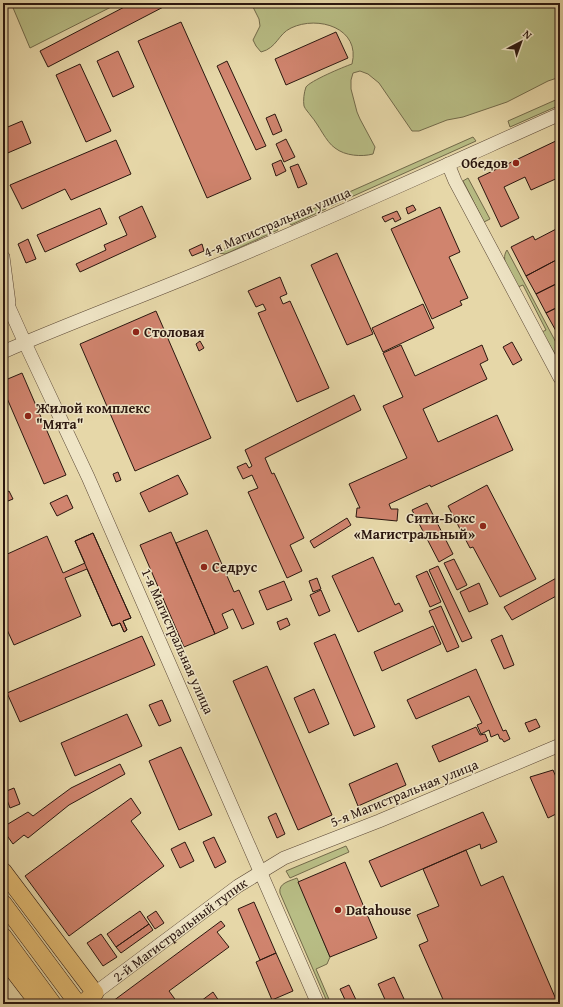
<svg xmlns="http://www.w3.org/2000/svg" width="563" height="1007" viewBox="0 0 563 1007" font-family="'Gentium Book Plus',serif">
<style>
.green{fill:#b8bd85;stroke:#726a4a}
.building{fill:#d0846e;stroke:#2b170f}
.lines{fill:none;stroke-linecap:round;stroke-linejoin:round}
.minor-casing{stroke:#5a4735;stroke-width:14}
.major-casing{stroke:#2b170f;stroke-width:18}
.minor{stroke:#efe5c6;stroke-width:13}
.major{stroke:#e3bc74;stroke-width:17}
.poi-dot{fill:#8f2418;stroke:#efe5c6;stroke-width:1.5}
.labels{text-anchor:middle;stroke-width:3;stroke-linejoin:round;paint-order:stroke}
.poi-label{font-size:14px;font-weight:bold;fill:#2b170f;stroke:#efe5c6;text-anchor:start}
.street-label{font-size:14px;fill:#2b170f;stroke:#efe5c6}
</style>
<rect width="100%" height="100%" fill="#e6d7a8"/>
<filter id="stains"><feTurbulence type="fractalNoise" baseFrequency=".005" numOctaves="4"/><feColorMatrix values="0 0 0 0 .2 0 0 0 0 .09 0 0 0 0 .02 0 0 0 .5 -.17"/></filter>
<radialGradient id="worn" r=".72"><stop offset=".6" stop-color="#630" stop-opacity="0"/><stop offset="1" stop-color="#630" stop-opacity=".3"/></radialGradient>
<path class="green" d="M11,3H119L30,48Z
M251,3H560V77L548,81L507,102L463,117L447,120L419,131H412L379,83L368,74L360,71L353,73L351,80V89L357,112L360,119L375,147L373,154C362,157 345,156 335,148C326,142 319,125 311,116C309,113 305,109 304,106C303,101 304,92 306,87C310,81 343,67 352,64C361,28 318,15 291,28C278,34 277,48 261,52L256,46L253,40L260,26L259,19Z
M560,98V105L510,127L508,121Z
M473,137L476,141L331,206L329,201Z
M468,178L490,219L484,222L463,181Z
M324,204L326,209L291,225L288,220Z
M276,226L278,230L230,252L225,254L219,253L220,251Z
M507,250L560,350V356L555,354L542,332L546,330L523,285L518,287C513,277 499,261 507,250Z
M346,846L349,852L290,878L286,871Z
M297,878L330,957L327,964L316,969L331,1004H328L280,893C278,883 290,881 297,878Z"/>
<path class="building" d="M132,3H171L48,67L40,51Z
M181,22L251,179L207,198L138,41Z
M336,32L348,58L286,85L275,59Z
M118,51L134,87L113,97L97,61Z
M227,61L266,146L256,150L217,66Z
M80,64L111,131L86,142L56,75Z
M275,114L282,131L273,135L266,118Z
M22,121L31,143L3,155V129Z
M286,139L295,157L284,162L276,144Z
M560,139V177L531,190L525,177L504,187L519,218L501,227L478,178Z
M116,140L131,174L71,200L65,189L22,209L10,185Z
M281,160L286,171L276,176L272,164Z
M298,164L307,184L298,188L290,167Z
M413,205L416,210L408,214L406,208Z
M142,206L156,237L80,272L76,264L106,250L104,245L127,235L119,217Z
M440,207L460,252L449,257L468,298L460,301L462,305L432,319L391,229Z
M100,208L107,224L45,252L37,235Z
M397,211L401,219L395,222L393,218L385,222L382,217Z
M560,227V258L526,276L511,247L533,236L535,240Z
M28,239L36,259L26,263L18,244Z
M202,244L204,251L192,256L189,250Z
M337,253L373,334L347,345L311,265Z
M560,258V282L536,294L526,276Z
M280,277L287,294L280,297L283,304L290,301L329,388L297,402L258,313L266,310L263,304L256,307L248,291Z
M560,282V306L546,313L536,294Z
M423,304L434,328L383,352L372,328Z
M560,306V328L556,331L546,313Z
M156,311L211,438L135,471L80,344Z
M200,341L204,348L199,351L196,344Z
M512,342L522,360L513,365L503,347Z
M401,345L415,376L482,345L488,360L480,364L487,379L423,409L438,442L497,415L513,450L431,487L430,485L389,504L391,509H398L397,521L356,517L357,508H360L349,484L407,458L383,406L403,397L383,353Z
M22,373L66,475L44,484L3,389V381Z
M354,395L361,410L265,458L272,474L274,473L304,538L290,545L302,571L287,578L248,492L258,488L252,475L243,479L237,467L246,463L249,468L252,466L245,450Z
M118,472L121,480L116,482L113,474Z
M178,475L188,494L149,512L140,493Z
M487,485L536,579L500,597L473,547L470,548L448,506Z
M9,491L13,499L3,503V494Z
M67,495L73,508L57,516L50,503Z
M427,503L453,554L439,562L412,510Z
M347,518L351,525L314,548L310,541Z
M207,530L234,592L239,590L254,624L242,629L233,609L222,614L228,628L215,634L176,543Z
M171,532L215,634L184,647L140,545Z
M93,533L131,618L123,621L127,630L124,632L120,623L112,626L87,569L65,578L81,616L14,645L3,621V556L47,536L63,573L85,563L75,541Z
M93,533L131,618L123,621L127,630L124,632L120,623L112,626L75,541Z
M373,557L395,605L399,603L403,611L358,632L332,576Z
M454,559L467,585L457,590L444,563Z
M438,566L472,638L462,642L429,570Z
M427,571L441,602L430,607L416,576Z
M560,576V594L512,620L504,607Z
M317,578L321,589L313,592L309,581Z
M284,581L292,600L267,610L259,591Z
M479,583L488,604L469,612L460,592Z
M321,590L330,611L319,616L310,595Z
M441,606L459,647L447,652L429,611Z
M287,618L290,625L280,630L277,622Z
M433,626L441,644L382,671L374,652Z
M335,634L375,727L354,736L314,643Z
M502,635L514,665L504,669L491,640Z
M142,636L155,665L20,722L7,693Z
M267,666L332,815L298,830L233,681Z
M476,669L503,731L506,730L510,739L504,742L502,739H500L498,734L491,737L489,730L481,734L477,725L482,723L469,696L416,719L407,700Z
M314,689L329,724L309,733L294,698Z
M162,700L171,721L159,726L149,705Z
M127,714L142,746L75,776L61,743Z
M536,719L540,727L529,732L525,723Z
M476,727L480,735L485,734L488,741L439,762L432,746Z
M181,747L212,815L179,830L149,761Z
M397,763L406,785L358,806L349,784Z
M120,764L125,774L69,805L28,838L24,835L13,844L3,830V827L28,812L33,816L71,788Z
M553,770L560,786V812L548,818L530,777Z
M14,788L20,804L10,808L4,792Z
M131,798L141,813L131,821L164,866L69,936L25,876Z
M483,812L497,842L481,849L480,844L381,887L369,861Z
M276,813L285,834L277,838L268,817Z
M214,837L226,862L215,868L203,842Z
M185,842L194,861L180,868L171,849Z
M466,850L481,886L503,876L558,1004H445L419,945L428,941L417,915L439,906L423,869Z
M345,862L377,938L330,957L298,882Z
M254,902L276,953L260,960L238,909Z
M140,911L149,924L116,947L107,934Z
M156,911L164,923L155,929L147,917Z
M221,921L225,926L217,932L229,947L169,991L177,1002L174,1004H109Z
M149,924L153,930L121,953L116,947Z
M101,934L117,957L103,966L87,943Z
M276,953L293,991L272,1000L256,962Z
M394,977L404,999L393,1004H387L378,984Z
M349,985L358,1004H347L340,989Z
M213,992L221,1004H197Z"/>
<g class="lines">
<defs>
<g id="minor">
<path d="M448,164L455,181L560,378"/>
<path d="M3,257L9,303"/>
<path d="M3,294L25,343L88,477L318,1004"/>
<path d="M3,352C74,321 146,295 217,265C333,217 446,165 560,114"/>
<path id="s1" d="M95,993L238,886L284,858L379,821L560,745"/>
</g>
<path id="major" d="M3,871L95,993L82,1004
M3,903L78,1004
M3,936L53,1004
M3,957L39,1004"/>
</defs>
<use href="#minor" class="minor-casing"/>
<use href="#major" class="major-casing"/>
<use href="#minor" class="minor"/>
<use href="#major" class="major"/>
</g>
<g class="poi-dot">
<circle cx="516" cy="163" r="4"/>
<circle cx="136" cy="332" r="4"/>
<circle cx="28" cy="416" r="4"/>
<circle cx="483" cy="526" r="4"/>
<circle cx="204" cy="567" r="4"/>
<circle cx="338" cy="910" r="4"/>
</g>
<g class="labels">
<g class="poi-label">
<text x="508" y="168" text-anchor="end">Обедов</text>
<text x="144" y="337">Столовая</text>
<text x="36" y="413">Жилой комплекс<tspan x="36" dy="16">"Мята"</tspan></text>
<text x="475" y="523" text-anchor="end">Сити-Бокс<tspan x="475" dy="16">«Магистральный»</tspan></text>
<text x="212" y="572">Седрус</text>
<text x="346" y="915">Datahouse</text>
</g>
<g class="street-label">
<text transform="translate(277 222) rotate(-23)" y="5">4-я Магистральная улица</text>
<text transform="translate(178 641) rotate(66)" y="5">1-я Магистральная улица</text>
<text transform="translate(404 793) rotate(-22)" y="5">5-я Магистральная улица</text>
<text dy="5" stroke="none"><textPath href="#s1" startOffset="106">2-й Магистральный тупик</textPath></text>
</g>
</g>
<rect width="563" height="1007" fill="none" stroke="#e6d7a8" stroke-width="16"/>
<rect x="4" y="4" width="555" height="999" fill="none" stroke="#2b170f" stroke-width="2"/>
<rect x="8" y="8" width="547" height="991" fill="none" stroke="#2b170f"/>
<g transform="translate(521 42) rotate(41)" stroke="#efe5c6" stroke-width="3" paint-order="stroke">
<path d="M0-3L7 15L0 10L-7 15Z" fill="#2b170f"/>
<text y="-6" font-size="11" font-weight="bold" text-anchor="middle" fill="#2b170f">N</text>
</g>
<rect width="100%" height="100%" filter="url(#stains)"/>
<rect width="100%" height="100%" fill="url(#worn)"/>
</svg>
